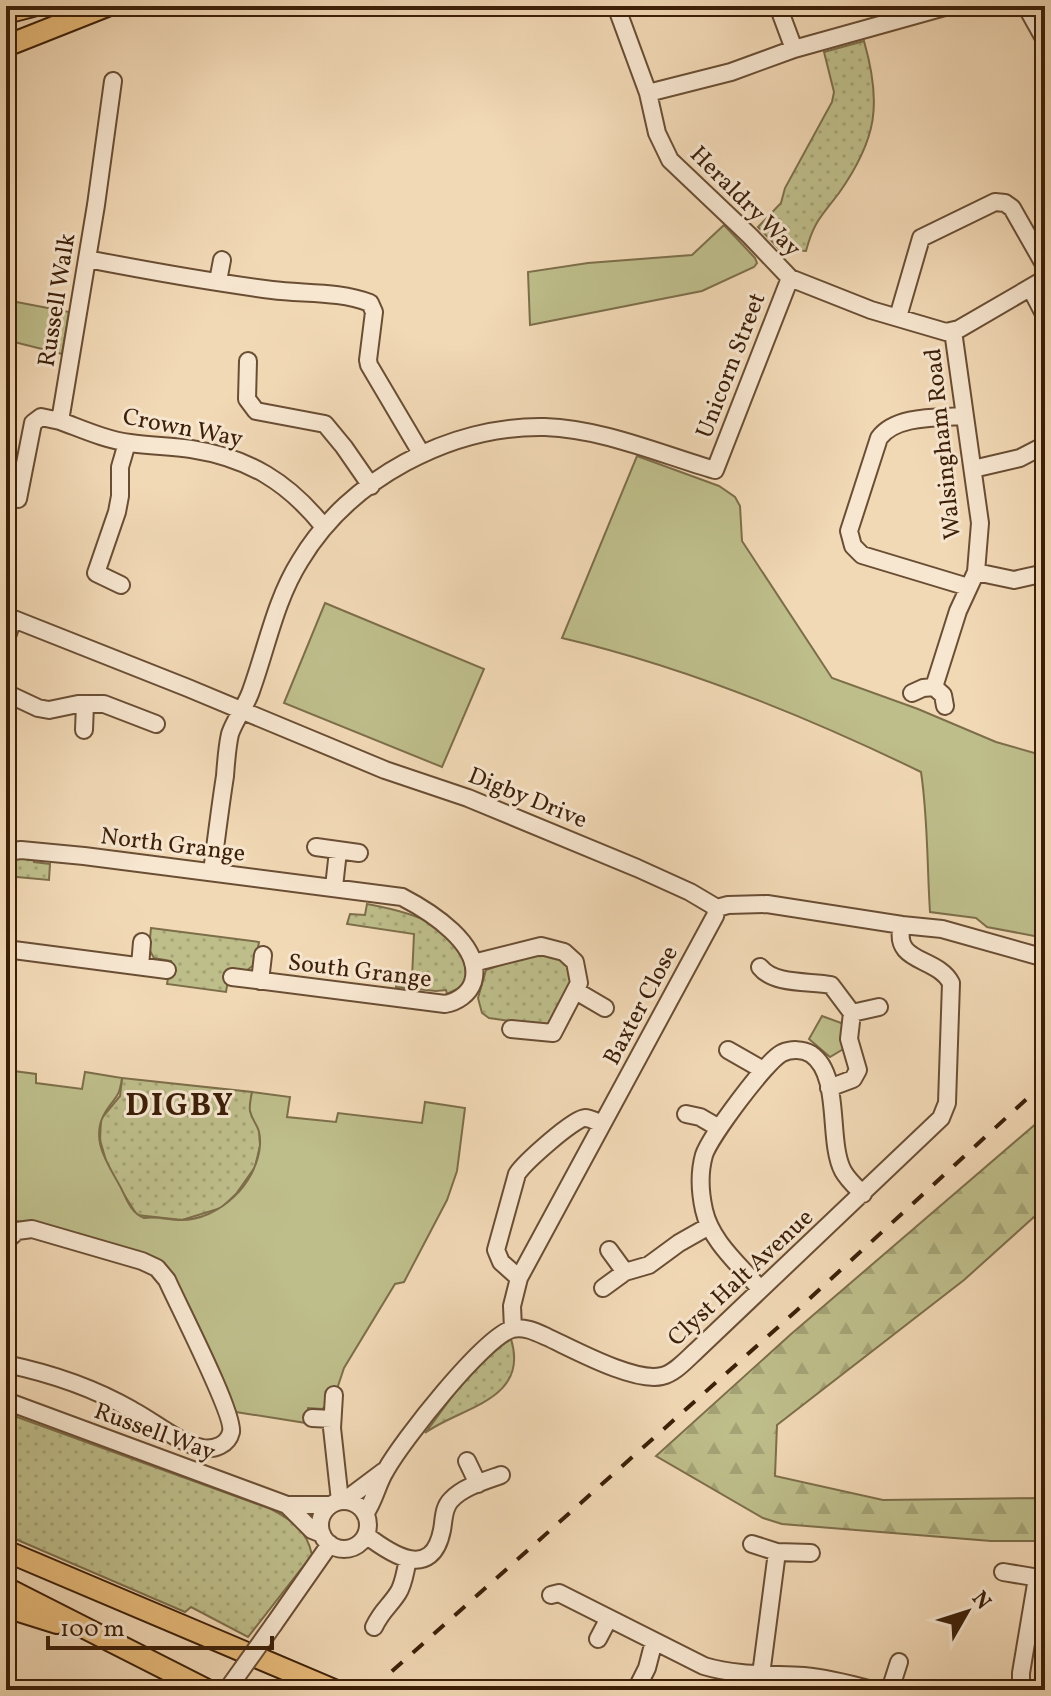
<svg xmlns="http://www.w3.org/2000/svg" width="1051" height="1696" viewBox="0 0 1051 1696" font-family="Vollkorn,serif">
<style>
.grass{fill:url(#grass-dots);stroke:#7d6e4a;stroke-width:2}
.forest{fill:url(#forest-firs);stroke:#7d6e4a;stroke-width:2}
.green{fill:#bebe8b;stroke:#7d6e4a;stroke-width:2}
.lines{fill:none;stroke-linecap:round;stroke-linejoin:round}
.minor-casing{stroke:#6a4e34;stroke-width:20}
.major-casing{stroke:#3c1f08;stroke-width:24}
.minor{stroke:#f7e6d0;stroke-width:16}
.major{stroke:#e9bc7b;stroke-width:20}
.rail{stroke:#3c1f08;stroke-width:4;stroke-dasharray:14 14;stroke-linecap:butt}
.minor-bridge-casing{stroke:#6a4e34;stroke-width:20;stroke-linecap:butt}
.minor-bridge{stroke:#f7e6d0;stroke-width:16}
.labels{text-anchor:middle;stroke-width:6;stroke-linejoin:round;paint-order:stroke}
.street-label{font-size:24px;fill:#3c1f08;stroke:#f7e6d0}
.district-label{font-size:32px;font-weight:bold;letter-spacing:2px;fill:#3c1f08;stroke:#f7e6d0}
</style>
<defs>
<pattern id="grass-dots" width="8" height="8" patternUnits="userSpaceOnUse" patternTransform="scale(2)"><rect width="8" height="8" fill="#bebe8b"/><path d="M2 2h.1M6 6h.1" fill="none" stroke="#a4a376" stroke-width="1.8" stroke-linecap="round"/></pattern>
<pattern id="forest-firs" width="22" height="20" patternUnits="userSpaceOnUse" patternTransform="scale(2)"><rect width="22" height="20" fill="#bebe8b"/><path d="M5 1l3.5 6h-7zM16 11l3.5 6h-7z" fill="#a4a376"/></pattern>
</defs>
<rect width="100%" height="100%" fill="#f2d9b6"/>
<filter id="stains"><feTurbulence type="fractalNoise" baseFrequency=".0025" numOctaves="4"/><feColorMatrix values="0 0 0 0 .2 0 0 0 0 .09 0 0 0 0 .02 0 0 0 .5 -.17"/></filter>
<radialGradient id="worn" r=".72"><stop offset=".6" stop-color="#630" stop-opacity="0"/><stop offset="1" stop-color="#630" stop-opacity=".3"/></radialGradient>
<path class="grass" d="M864,41C882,104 877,139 839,193C821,217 814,221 806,251L795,250L782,252L758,227L781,203L785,188L832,102L834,92L824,52Z
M14,857L33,858L34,862L50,864L49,880L6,876V860Z
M367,904C411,912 474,927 465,985L447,994L446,990L436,991L396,987L397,977L412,978L414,934L347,924L350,914L365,915Z
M151,928L259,942L255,964L246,971L230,969L226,992L167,984L171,961L154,958L149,949Z
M541,951L562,957L576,974L550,1030L517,1026L510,1021L489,1018L482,1013L478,998L486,970Z
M122,1078L252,1092L250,1111L259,1126L260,1146L255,1167L236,1194L221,1208L182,1220L137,1215L109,1171L100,1140L101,1119L120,1096Z
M511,1339C530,1401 460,1407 425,1433C450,1401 474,1359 511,1339Z
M6,1413L271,1509C292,1520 307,1530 312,1555L248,1637L191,1607L185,1612L6,1535Z"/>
<path class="forest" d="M1045,1116V1207L964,1280L777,1425L775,1476L883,1500L1045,1498V1541H991L782,1524L763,1518L656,1456L790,1335Z"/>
<path class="green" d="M724,225L755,258L757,263L754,267L702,291L530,325L528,272L588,263L692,255Z
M6,300L69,312L62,354L6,340Z
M637,456L719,486L735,497L740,506L742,541L832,678L918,709L996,742L1045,756V938L987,927L976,918L930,912C927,866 928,818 921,772C806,716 686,667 562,638Z
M325,603L484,669L442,767L284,703Z
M822,1016L844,1024L845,1048L830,1057L809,1039Z
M6,1070L36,1074V1083L82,1089L85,1072L122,1078C119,1099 116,1095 106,1111C88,1139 109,1165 121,1188C127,1200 131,1213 144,1218C157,1216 168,1220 181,1220C219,1220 257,1184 260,1145C261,1125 253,1124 250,1111C249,1106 251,1097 252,1092L290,1097L287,1117L336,1122L338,1113L422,1123L425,1102L465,1108L457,1171L447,1200L404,1282L395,1284L344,1368L337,1389L329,1388L326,1406L322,1409L308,1408L306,1423L236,1412L170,1272L163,1262L41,1224L6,1220Z"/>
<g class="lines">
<defs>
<path id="minor" d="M616,6L648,93L657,133L670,160L750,236L790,278L871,310L946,332L959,329L1045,279
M778,6L794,49
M1026,6L1045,40
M648,93L731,72L794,49L948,6
M87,259C149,271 210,282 272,290C303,294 340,291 370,303L374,312L368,360L369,365L421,453
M218,281L222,260
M1031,289L1045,316
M898,317L921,238L995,202L1005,203L1012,208L1045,266
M248,361L247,399L256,411L325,424L344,447L371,486
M964,416C938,418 896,415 879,438L849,531L853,546L862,555L968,587
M60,421C82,429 106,440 130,443C150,446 171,446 191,449C249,458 288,482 324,527
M973,469L1020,458L1045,445
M18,499L33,423L41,417L60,421L96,205L113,81
M976,572L1014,580L1045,573
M121,585L96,573L117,512L120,496V467L127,443
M6,616L188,688L385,770L468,798L637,868L690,892L717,908L728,905L767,904L902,925L942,929L1045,958
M6,639L13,619
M934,687L958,611L976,572L980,523L953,331
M6,693L38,708L49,710L78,704H104L156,724
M912,693L923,688L934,687L943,695L945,706
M84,730L85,704
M316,847L359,853
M6,852L21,850L84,856L402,897C429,911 484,945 473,982C469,994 457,1002 445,1004L232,977
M212,872C216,840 220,808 225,776C226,763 227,747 230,734C235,719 246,706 251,691C267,647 275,601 300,561C349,479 450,425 545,427C603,429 660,454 715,470L790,278
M334,887L338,851
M6,949L167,970
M473,963L541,946L564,952L575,962L579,983L553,1033L511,1029
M140,966L142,942
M760,967C774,985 809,981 831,985L852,1013
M260,981L263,955
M576,991L605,1008
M728,1050L763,1070
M829,1088L853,1079L858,1070L849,1039L852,1013L879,1007
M686,1114L700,1117L719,1128
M6,1241L17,1231L32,1229L142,1261L157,1268L167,1280C177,1303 235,1415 231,1432C228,1445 214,1450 202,1448C177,1442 155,1422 132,1410C94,1388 49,1373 6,1364
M609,1250L625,1272
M519,1278L501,1262L496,1250L517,1174C524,1163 574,1118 585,1118C590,1118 597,1122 602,1124
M603,1288L625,1272L649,1265L679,1243L709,1226
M760,1289C740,1265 711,1242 704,1210C700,1192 699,1173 704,1155C710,1137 766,1061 782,1053C791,1049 803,1049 811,1054C842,1075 827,1141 843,1171C848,1180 856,1187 863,1194
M513,1329L512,1306L519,1278L715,916L717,908
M334,1395L332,1428L340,1501
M6,1401L287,1505H330
M312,1418L332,1419
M467,1461L478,1484
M344,1501L384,1471
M320 1525a24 24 0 1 1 48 0a24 24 0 1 1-48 0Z
M287,1505L312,1530L322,1534
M365,1514C375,1500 377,1484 386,1470C402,1441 483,1338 512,1329C524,1326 536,1332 547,1337C573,1349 635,1383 662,1376C675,1373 686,1360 696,1351L941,1118L947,1103L951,983C937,956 892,964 902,925
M366,1535C392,1555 432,1581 442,1530C444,1520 443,1508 451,1500C463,1487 484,1481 501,1475
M752,1544L777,1552L811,1553
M1003,1572L1045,1579
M551,1595L559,1593L704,1666C737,1676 770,1674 804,1676C827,1678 850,1684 872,1690
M274,1624L330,1544
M374,1627C382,1610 389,1607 398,1593C404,1584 405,1571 408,1560
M598,1639L609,1618
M636,1690L647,1668L654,1641
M759,1690L777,1552
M890,1690L899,1662
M1021,1690V1673L1037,1578"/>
<path id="major" d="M6,13L33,6
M6,46L107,6
M6,1551L334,1690
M6,1588L207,1690
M6,1607L57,1623"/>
</defs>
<use href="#minor" class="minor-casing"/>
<use href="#major" class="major-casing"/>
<use href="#minor" class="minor"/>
<use href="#major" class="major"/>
<path class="rail" d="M371,1690L795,1312L1045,1082"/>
<defs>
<path id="minor-bridge" d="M227,1690L274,1624"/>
</defs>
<use href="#minor-bridge" class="minor-bridge-casing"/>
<use href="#minor-bridge" class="minor-bridge"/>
</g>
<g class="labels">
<g class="street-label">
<text transform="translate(746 201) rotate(45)" y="8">Heraldry Way</text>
<text transform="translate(56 300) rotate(-81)" y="8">Russell Walk</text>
<text transform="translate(730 365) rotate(-69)" y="8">Unicorn Street</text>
<text transform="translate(183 427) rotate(11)" y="8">Crown Way</text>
<text transform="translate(942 444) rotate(-96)" y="8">Walsingham Road</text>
<text transform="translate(528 797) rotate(22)" y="8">Digby Drive</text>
<text transform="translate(173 844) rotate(7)" y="8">North Grange</text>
<text transform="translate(360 970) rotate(7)" y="8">South Grange</text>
<text transform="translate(640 1005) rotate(-62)" y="8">Baxter Close</text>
<text transform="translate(740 1277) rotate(-43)" y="8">Clyst Halt Avenue</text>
<text transform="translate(155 1431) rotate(20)" y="8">Russell Way</text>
</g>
<g class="district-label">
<text x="180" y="1115">DIGBY</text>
</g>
</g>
<rect width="1051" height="1696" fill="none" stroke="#f2d9b6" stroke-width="32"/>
<rect x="8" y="8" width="1035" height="1680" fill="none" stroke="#3c1f08" stroke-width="4"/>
<rect x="16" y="16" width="1019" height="1664" fill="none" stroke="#3c1f08" stroke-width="2"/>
<g transform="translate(967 1612) rotate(51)" stroke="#f7e6d0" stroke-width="6" paint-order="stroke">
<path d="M0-6L14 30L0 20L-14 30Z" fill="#3c1f08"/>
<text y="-12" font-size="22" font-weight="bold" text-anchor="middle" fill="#3c1f08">N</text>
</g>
<path d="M48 1636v12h224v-12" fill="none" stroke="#3c1f08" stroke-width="4"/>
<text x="60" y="1636" font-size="24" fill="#3c1f08" stroke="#f7e6d0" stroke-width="6" paint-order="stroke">100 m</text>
<rect width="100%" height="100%" filter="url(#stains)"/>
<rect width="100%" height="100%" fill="url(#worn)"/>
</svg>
